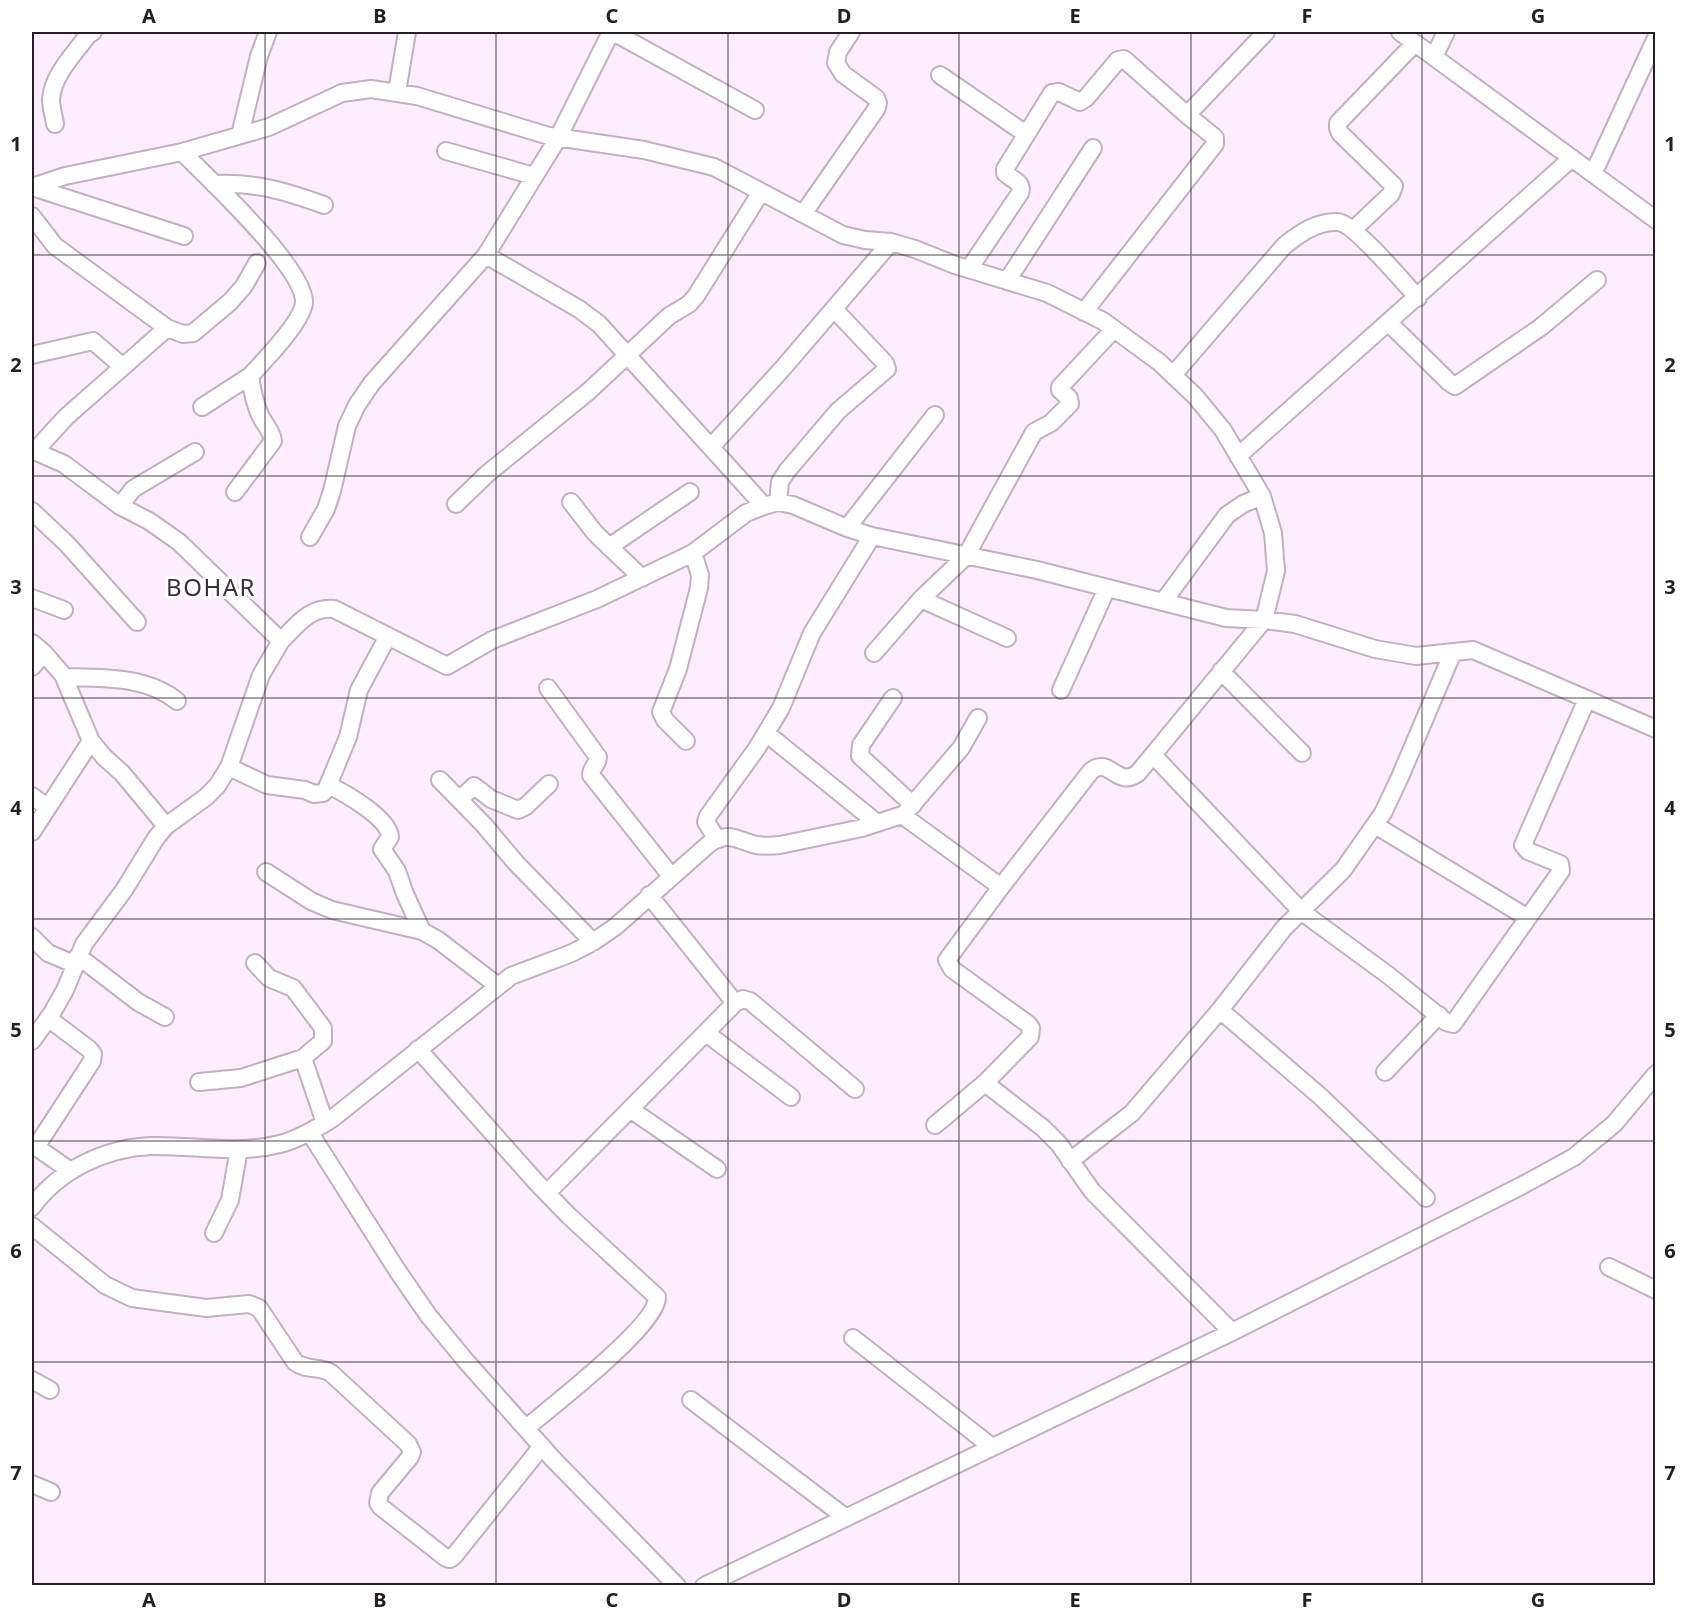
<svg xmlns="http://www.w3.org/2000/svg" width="1687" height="1617" viewBox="0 0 1687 1617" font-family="'Noto Sans',sans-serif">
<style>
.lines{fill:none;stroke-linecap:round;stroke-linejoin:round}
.minor-casing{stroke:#c1b0c0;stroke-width:20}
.minor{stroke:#fff;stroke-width:16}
.grid{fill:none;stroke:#251e25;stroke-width:1.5;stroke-opacity:0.55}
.labels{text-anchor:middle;stroke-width:6;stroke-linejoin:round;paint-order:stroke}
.quarter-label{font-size:24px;letter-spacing:1.5px;fill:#3d303d;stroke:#fff}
.neatline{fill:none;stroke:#251e25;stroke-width:2}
.grid-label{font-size:20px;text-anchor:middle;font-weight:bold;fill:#251e25}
</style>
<rect width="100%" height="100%" fill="#feedfe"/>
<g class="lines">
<defs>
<path id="minor" d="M613,32L755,110
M1400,32L1656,220
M1434,57L1446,32
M940,75L1026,134
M397,92L407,32
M55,124C54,116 51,108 51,100C52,76 74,54 88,35L93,32
M240,135L259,56L268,32
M446,151L534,176
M182,152C207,177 306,269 304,303C302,322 264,361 250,376C252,390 254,402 260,415C264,424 272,431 273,441L235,492
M1593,174L1656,38
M214,184C255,182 285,191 324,205
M32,187L65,176L182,152L269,127L342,93L371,89L417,96L549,136L644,150L714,167L843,235L865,240L891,242L915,249L955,265L1047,293L1103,321L1159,362L1195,396L1223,430L1262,496L1273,533L1276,571L1264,620L1138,773C1117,789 1110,756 1091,771L1001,887L902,815L862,828L780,845C771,846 764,846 756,845C736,840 730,831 710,843L615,927L593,942L572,953L511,976L333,1118C316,1129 299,1139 280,1144C237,1155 194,1145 151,1146C105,1148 59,1170 32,1207
M32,187L184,236
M803,214L877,108L878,103L876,98L843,74L836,63L838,52L851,32
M32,216L55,246L167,328L66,417L35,451
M1354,229L1391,194L1394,186L1340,133L1338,128V123L1415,43
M486,255L579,309L599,324L764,506
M969,269L1020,193C1024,182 1012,180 1005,173V169L1052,93L1059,92L1080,102L1086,98L1118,60L1124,59L1187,115
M1007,281L1093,148
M1084,312L1215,144V138L1213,136L1187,115L1266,32
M1389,323L1449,382L1455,386L1541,327L1597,280
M167,328L183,334L193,333L230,302L244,286L257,263
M32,355L93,341L123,367
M1173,375L1284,246C1300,233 1317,221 1338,222C1354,223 1404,283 1418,298
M202,407L250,376
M711,447L783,368L891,242
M32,450L64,464L120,506L149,521L179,542L281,641C297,625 309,607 334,609L447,666L492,640L597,599L693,553L746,513L764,506L778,502L793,505L847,528L872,536L1037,570L1226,618L1264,620L1295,624L1375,649L1416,656L1473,650L1656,729
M1238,456L1572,158
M571,502L595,533L642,578
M778,502L780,482L787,471L838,411L887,369L885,363L834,309
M456,504L487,474L589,391L669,316L689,304L696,296L761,192
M120,506L133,489L195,452
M32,511L67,544L137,622
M847,528L935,415
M310,537L326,509L332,491L347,426L357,405L372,383L486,255L558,138L611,32
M609,547L690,492
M32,598L64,610
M921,599L1007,638
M1163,602L1227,515L1243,504L1262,496
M32,643L44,653L63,675L91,741L104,757L122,773L166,826
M874,653L921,599L966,556L1034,432L1051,423L1070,404L1069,398L1060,390V387L1114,329
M32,667L44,653
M1221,671L1302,753
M64,677C103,678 146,676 177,701
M548,688L598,757C598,764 591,768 591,775L671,876
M1061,690L1107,588
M893,698L861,745L860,756L913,805
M766,733L877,823
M686,741L665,720L661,712L678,669L699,588L700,575L693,553
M1153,755L1302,912L1388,975L1446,1022L1453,1024L1561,871L1560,864L1528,851L1523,845L1587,699
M229,767L267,785L305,790L314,794L323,793L327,788L348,737L359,690L388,636
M440,780L484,825L516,863L593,942
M328,785C345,793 389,818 390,837L382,849L397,871L405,894L422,931
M32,796L47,807
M460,799L474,786L491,799L518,810L526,806L549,784
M907,811L961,748L978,718
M1375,825L1528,918
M32,832L91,741
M717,839L706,822L708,816L757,748L781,708L812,633L872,536
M266,872L311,901L332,910L422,931L438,940L498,986
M1001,887L947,960L952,969L1028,1024L1031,1028L1030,1037L985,1083L1043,1128L1059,1144L1092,1191L1232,1332
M32,937L48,953L74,964
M78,956L138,1002L165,1017
M255,963L269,978L293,988L323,1028V1041L303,1058L325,1123
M735,1003L743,999L750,1001L855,1089
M1220,1010L1321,1097L1426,1198
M706,1033L791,1097
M32,1041L52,1013L65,990L84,944L124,890L156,838L166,826L206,797L217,786L229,767L261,675L281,641
M418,1049L537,1183L569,1216L657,1297C658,1325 550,1408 526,1428
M1385,1072L1439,1015
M199,1082L241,1078L303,1058
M630,1109L717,1169
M935,1125L985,1083
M310,1133L397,1270L428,1315L465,1360L552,1458L677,1586
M32,1144L69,1170
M36,1147L92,1061L93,1054L89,1049L48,1018
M1070,1161L1132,1113L1220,1010L1284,928L1343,870L1383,813L1400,777L1453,652
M547,1193L735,1003L649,895
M32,1226L105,1285L132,1298L206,1308L249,1304L259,1308L295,1362C306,1371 320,1366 331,1373L408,1444L412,1452L410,1457L380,1493L378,1503L381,1507L446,1558L450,1559L454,1556L542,1446
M214,1233L230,1200L239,1149
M1609,1267L1656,1290
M853,1338L992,1447
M32,1380L50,1390
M691,1400L845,1517
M32,1484L51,1492
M704,1586L1232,1332L1521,1186L1574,1157L1614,1124L1656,1074"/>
</defs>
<use href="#minor" class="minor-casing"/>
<use href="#minor" class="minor"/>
</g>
<path class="grid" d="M265,32V1586M496,32V1586M728,32V1586M959,32V1586M1191,32V1586M1422,32V1586M32,255H1656M32,476H1656M32,698H1656M32,919H1656M32,1141H1656M32,1362H1656"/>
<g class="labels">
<g class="quarter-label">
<text x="211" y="596">BOHAR</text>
</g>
</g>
<rect width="1687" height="1617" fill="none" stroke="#ffffff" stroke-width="66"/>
<rect x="33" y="33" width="1621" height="1551" class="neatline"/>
<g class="grid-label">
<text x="149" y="23">A</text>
<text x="380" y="23">B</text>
<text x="612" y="23">C</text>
<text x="844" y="23">D</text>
<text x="1075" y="23">E</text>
<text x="1307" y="23">F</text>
<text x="1538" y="23">G</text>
<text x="16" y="151">1</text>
<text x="1670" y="151">1</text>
<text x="16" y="372">2</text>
<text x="1670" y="372">2</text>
<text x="16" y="594">3</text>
<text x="1670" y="594">3</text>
<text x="16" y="815">4</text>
<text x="1670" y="815">4</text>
<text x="16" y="1037">5</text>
<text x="1670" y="1037">5</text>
<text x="16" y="1258">6</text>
<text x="1670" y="1258">6</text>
<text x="16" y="1480">7</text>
<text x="1670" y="1480">7</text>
<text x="149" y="1607">A</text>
<text x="380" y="1607">B</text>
<text x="612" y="1607">C</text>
<text x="844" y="1607">D</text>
<text x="1075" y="1607">E</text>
<text x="1307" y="1607">F</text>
<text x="1538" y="1607">G</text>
</g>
</svg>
